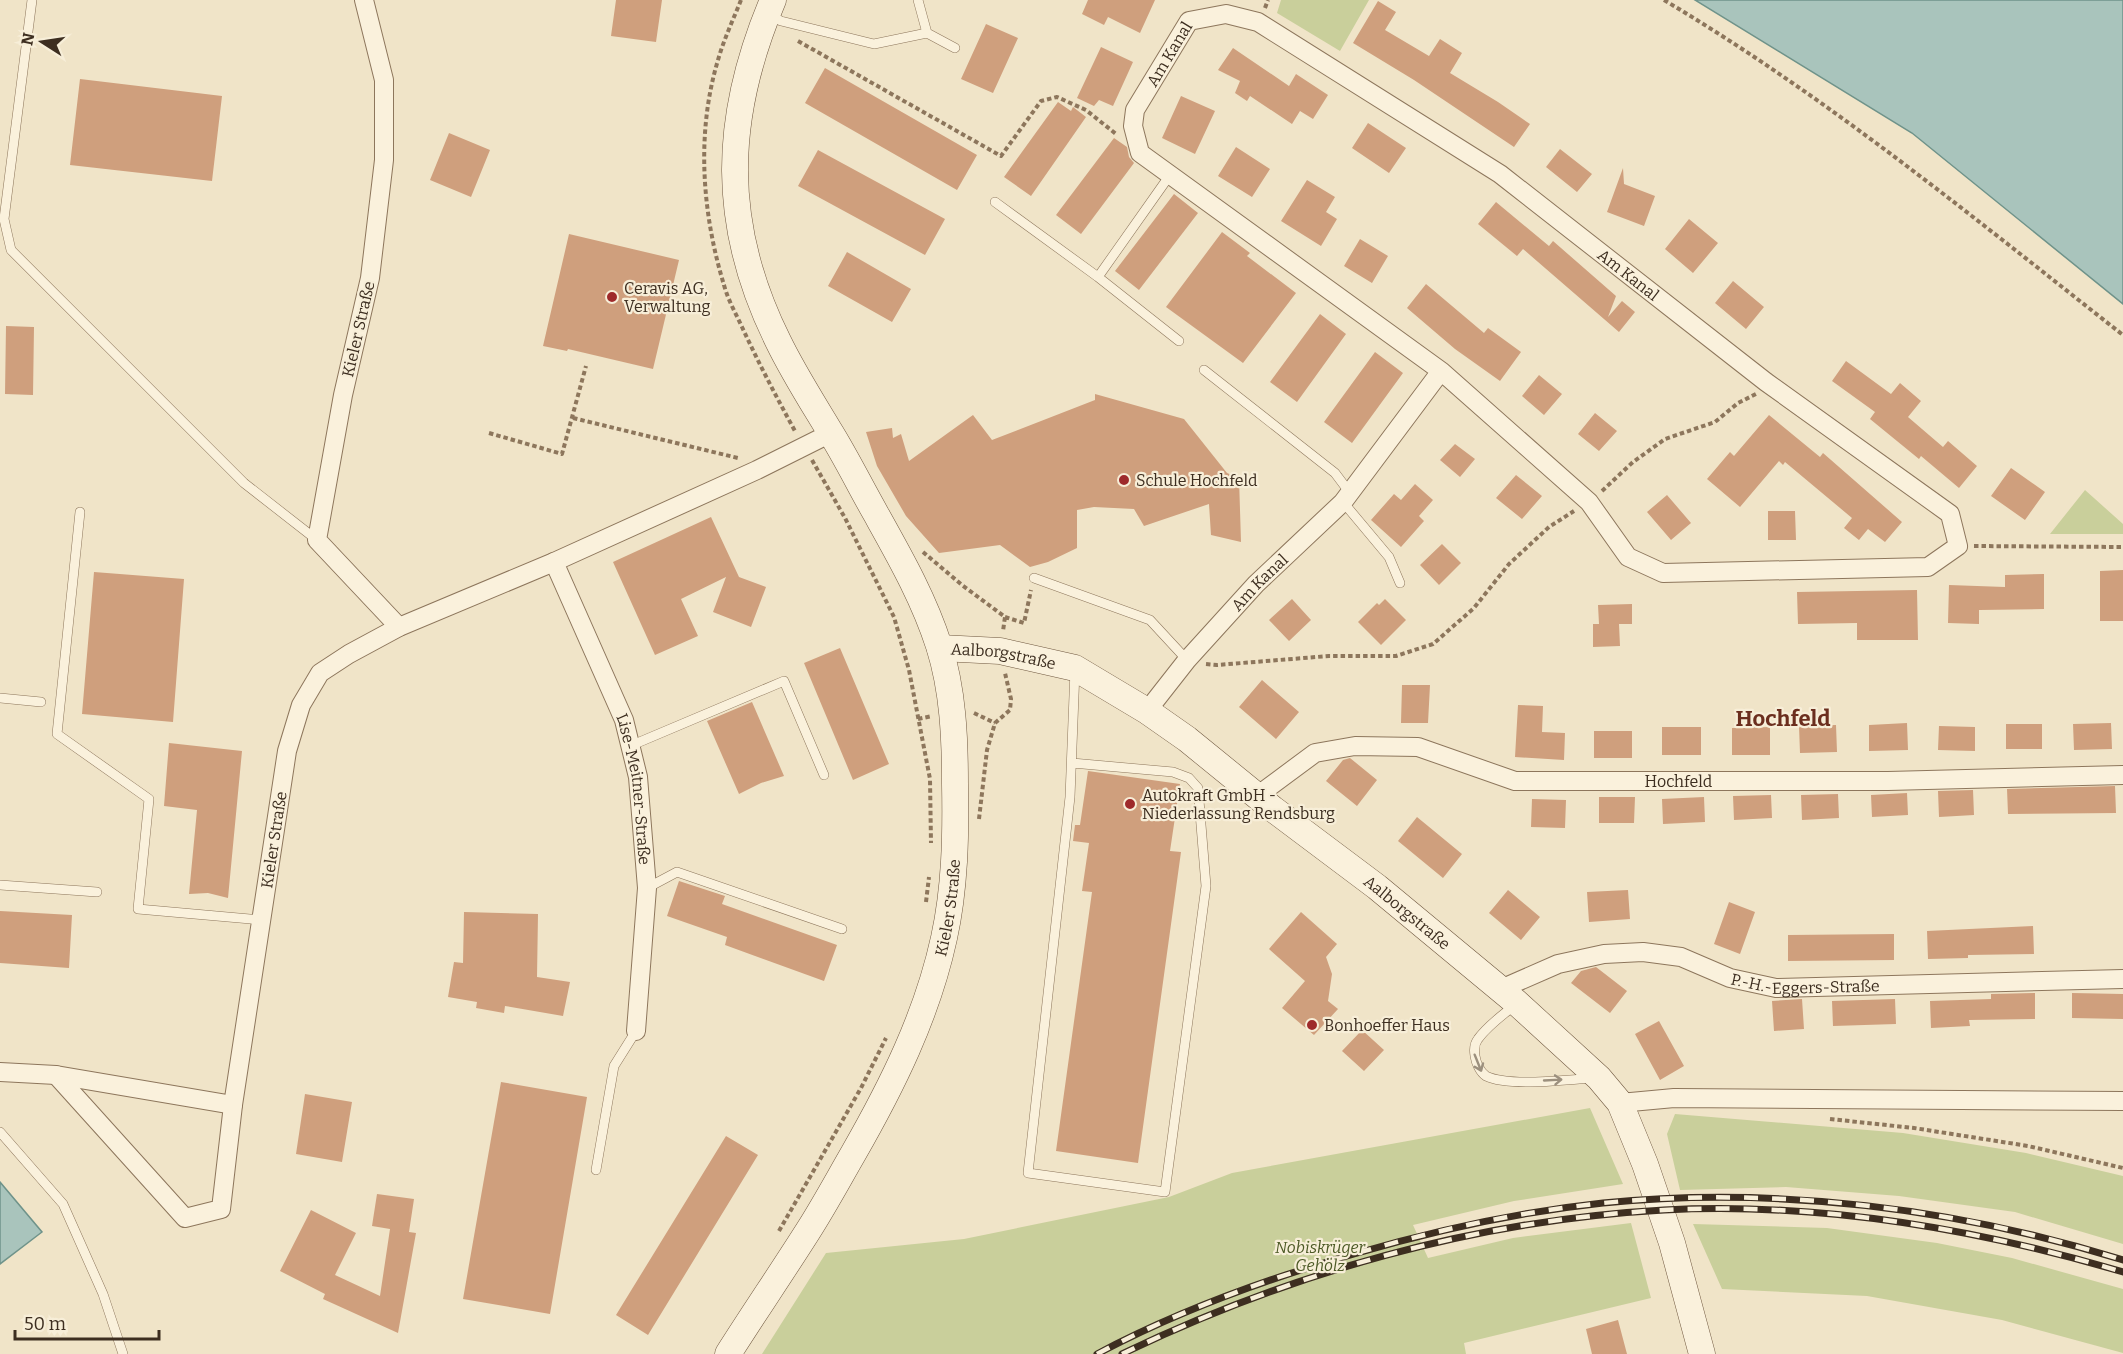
<svg xmlns="http://www.w3.org/2000/svg" width="2123" height="1354" viewBox="0 0 2123 1354" font-family="Bitter,serif">
<style>
.green{fill:#c9cf9b}
.water{fill:#a9c4bc;stroke:#6f938a;stroke-width:1.5}
.building{fill:#cf9f7d}
.lines{fill:none;stroke-linecap:round;stroke-linejoin:round}
.lane-casing{stroke:#8d765c;stroke-width:10}
.street-casing{stroke:#8d765c;stroke-width:20}
.secondary-casing{stroke:#6f573f;stroke-width:27}
.path{stroke:#8d765c;stroke-width:4;stroke-dasharray:4.5 3;stroke-linecap:butt}
.lane{stroke:#faf1dc;stroke-width:9}
.street{stroke:#faf1dc;stroke-width:18}
.secondary{stroke:#faf1dc;stroke-width:26}
.rail-casing{stroke:#3d2e20;stroke-width:7}
.rail{stroke:#f7eed8;stroke-width:4.5;stroke-dasharray:14;stroke-linecap:butt}
.oneway{stroke:#9c907e}
.poi-dot{fill:#9e2a2b;stroke:#f7eed8;stroke-width:2}
.labels{text-anchor:middle;stroke-width:4.5;stroke-linejoin:round;paint-order:stroke}
.street-label{font-size:16px;fill:#3d2e20;stroke:#f7eed8}
.poi-label{font-size:16px;fill:#3d2e20;stroke:#f7eed8;text-anchor:start}
.park-label{font-size:16px;font-style:italic;fill:#4d5a26;stroke:#f7eed8}
.district-label{font-size:22px;font-weight:bold;fill:#6b2e1e;stroke:#f7eed8}
</style>
<rect width="100%" height="100%" fill="#f0e4c8"/>
<path class="green" d="M1281,0H1369L1340,51L1277,13Z
M2085,490L2123,524V534H2050Z
M1590,1108L1623,1184L1514,1201L1413,1225L1428,1258L1513,1238L1631,1223L1651,1298L1464,1343L1466,1354H762L826,1253L964,1239L1169,1197L1232,1173Z
M1675,1114L1903,1133L2026,1153L2123,1176V1244L2015,1212L1899,1196L1786,1187L1680,1190L1667,1134Z
M1693,1224L1827,1228L1937,1243L2012,1258L2123,1289V1353L2002,1320L1867,1296L1722,1289Z"/>
<path class="water" d="M1695,0H2123V304L1912,133Z
M0,1182L42,1232L0,1264Z"/>
<path class="building" d="M616,0H662L656,42L611,36Z
M1088,0H1155L1140,33L1108,17L1104,25L1082,14Z
M1378,1L1396,12L1385,30L1429,56L1440,39L1462,53L1450,73L1498,102L1530,124L1514,147L1414,80L1353,43Z
M986,24L1018,38L993,93L961,79Z
M1101,47L1133,62L1113,106L1099,100L1094,106L1077,98Z
M1233,48L1289,86L1296,74L1328,95L1313,119L1300,111L1292,124L1250,96L1247,101L1235,93L1240,81L1218,70Z
M825,68L977,155L957,190L805,103Z
M80,79L222,96L212,181L70,165Z
M1181,96L1215,111L1195,154L1162,138Z
M1058,102L1071,111L1073,107L1086,117L1031,196L1004,177Z
M1368,123L1406,148L1389,173L1352,148Z
M449,133L490,150L471,197L430,180Z
M1114,138L1127,147L1129,157L1134,163L1081,234L1056,215Z
M1236,147L1270,169L1252,197L1218,176Z
M1560,149L1592,174L1577,192L1546,167Z
M818,150L945,219L925,255L798,186Z
M1623,168L1624,184L1655,196L1644,226L1607,212Z
M1307,180L1335,197L1326,212L1337,219L1321,246L1281,221Z
M1174,194L1198,213L1139,290L1115,271Z
M1496,202L1549,246L1553,241L1616,296L1608,317L1622,301L1635,312L1619,332L1523,249L1517,256L1478,224Z
M1689,219L1718,243L1693,273L1665,249Z
M1222,232L1250,253L1247,256L1296,293L1243,363L1166,307Z
M569,234L679,260L653,369L568,349L567,351L543,346Z
M1360,239L1388,256L1372,283L1344,266Z
M847,252L911,289L892,322L828,286Z
M1733,281L1764,307L1746,329L1715,303Z
M1426,284L1484,333L1488,328L1521,352L1500,381L1455,349L1407,308Z
M1320,314L1346,334L1297,402L1270,382Z
M6,326L34,327L33,395L5,394Z
M1375,352L1403,373L1352,443L1324,422Z
M1846,361L1891,394L1900,383L1921,401L1908,417L1943,447L1948,441L1977,466L1959,488L1921,456L1919,459L1870,419L1875,412L1832,381Z
M1539,375L1562,394L1544,415L1522,396Z
M1095,394L1184,419L1227,473L1239,478L1241,542L1211,535L1209,504L1144,526L1134,509L1094,507L1077,510V548L1048,562L1030,567L1000,545L939,553L906,516L877,466L866,432L892,428L893,438L901,434L909,461L973,415L992,440L1095,400Z
M1595,413L1617,431L1599,451L1578,434Z
M1769,415L1820,457L1823,453L1902,522L1885,542L1868,529L1859,540L1844,528L1852,518L1785,462L1783,465L1779,461L1740,507L1707,479L1730,452L1734,456Z
M1455,444L1475,459L1460,477L1440,460Z
M2011,468L2045,492L2025,520L1991,496Z
M1516,475L1542,496L1522,519L1496,498Z
M1415,484L1433,500L1419,516L1424,521L1401,547L1371,520L1394,494L1401,500Z
M1667,495L1691,523L1671,540L1647,512Z
M1768,511H1795L1796,540H1768Z
M711,517L739,577L766,587L751,627L713,612L726,577L681,599L698,636L655,655L613,562Z
M1442,544L1461,563L1439,585L1420,565Z
M2123,570V621H2100V571Z
M94,572L184,579L173,722L82,714Z
M2044,574V609L1979,610V624L1948,623L1949,585L2005,587V575Z
M1917,590L1918,640H1857V623L1798,624L1797,592Z
M1292,599L1311,620L1289,641L1269,620Z
M1385,599L1406,620L1381,645L1358,622L1377,603L1379,605Z
M1632,604V624H1619L1620,646L1593,647V624H1599L1598,605Z
M840,648L889,764L853,780L804,663Z
M1262,680L1299,712L1276,739L1239,707Z
M1402,685H1430L1428,723H1401Z
M752,702L784,776L761,783L739,794L707,721Z
M1518,705L1543,706L1542,732L1565,733L1564,760L1515,757Z
M1907,723L1908,750L1869,751V725Z
M2111,723L2112,749L2074,750L2073,724Z
M2006,724H2042V749H2006Z
M1836,725L1837,752L1800,753L1799,726Z
M1939,726L1975,727V751L1938,750Z
M1662,727H1701V755H1662Z
M1770,727V755H1732V728Z
M1594,731H1632V758H1594Z
M169,743L242,751L228,898L208,893L189,894L197,810L164,806Z
M1350,758L1377,780L1357,806L1326,781L1343,760Z
M1088,771L1180,784L1170,851L1181,852L1138,1163L1056,1151L1092,892L1082,891L1089,843L1073,841L1075,825H1080Z
M2115,786L2116,813L2008,814L2007,789Z
M1973,790L1974,815L1939,817L1938,791Z
M1907,793L1908,815L1872,817L1871,795Z
M1838,794L1839,818L1802,820L1801,795Z
M1771,795L1772,818L1734,820L1733,796Z
M1599,797H1635L1634,823H1599Z
M1704,797L1705,822L1663,824L1662,799Z
M1532,799L1566,800L1565,828L1531,827Z
M1417,817L1462,854L1443,878L1398,841Z
M679,881L725,896L722,904L837,945L824,981L725,945L727,937L667,916Z
M1508,890L1540,917L1521,940L1489,913Z
M1628,890L1630,919L1589,922L1587,892Z
M1729,902L1755,912L1740,954L1714,944Z
M0,911L72,915L69,968L0,963Z
M464,912L538,914L537,977L570,982L563,1016L505,1006L504,1013L476,1008L477,1002L448,997L454,962L463,963Z
M1301,912L1337,944L1326,957L1332,974L1328,1001L1338,1009L1314,1035L1282,1008L1305,981L1269,949Z
M2033,926L2034,954L1968,955V958L1928,959L1927,931Z
M1894,934V960L1788,961V935Z
M1596,967L1627,991L1610,1013L1571,983L1581,971Z
M2035,993V1019L1969,1020L1970,1026L1931,1028L1930,1001L1991,999V994Z
M2072,993L2123,994V1019L2072,1018Z
M1802,999L1804,1029L1774,1031L1772,1001Z
M1895,999L1896,1024L1833,1026L1832,1001Z
M1659,1021L1684,1066L1660,1080L1635,1034Z
M1362,1030L1384,1050L1364,1071L1342,1051Z
M501,1082L587,1097L550,1314L463,1299Z
M305,1094L352,1102L342,1162L296,1154Z
M726,1136L758,1155L648,1335L616,1315Z
M377,1194L414,1199L409,1232L416,1233L398,1333L323,1299L325,1294L280,1271L311,1210L356,1233L335,1275L380,1296L390,1229L372,1226Z
M1618,1320L1627,1354H1592L1586,1329Z"/>
<g class="lines">
<defs>
<path id="lane" d="M32,0L4,219L11,250L244,483L317,540
M918,0L927,33
M769,15L781,21L874,44L927,33L955,48
M995,202L1098,277L1179,341
M1098,277L1170,175
M1204,370L1335,473L1350,493
M1343,502L1389,557L1400,583
M80,512L57,734L149,799L138,909L261,920
M1034,578L1150,620L1187,660
M0,698L41,702
M630,746L784,681L824,775
M1072,763L1173,772L1189,778L1198,788L1206,886L1165,1192L1028,1173L1070,797L1075,670
M0,885L97,892
M647,888L677,872L842,929
M1516,1004C1503,1015 1488,1025 1478,1039C1474,1044 1474,1050 1475,1056C1476,1063 1480,1072 1486,1076C1508,1087 1567,1080 1592,1078
M0,1132L63,1204L103,1294L123,1354
M596,1170L614,1066L636,1031"/>
<g id="street">
<path d="M364,0L384,80V160L370,278L343,395L317,540L399,627"/>
<path id="s1" d="M554,562L624,720L638,777L647,888L636,1031"/>
<path id="s2" d="M1147,711L1187,660L1256,584L1343,502L1441,371L1140,153L1133,126L1135,110L1189,21L1226,14L1258,22L1500,174L1766,382L1950,514L1958,546L1928,567L1663,573L1628,557L1589,502L1441,371"/>
<path id="s3" d="M1257,796L1315,753L1355,746L1418,747L1515,781H1888L2123,775"/>
<path id="s4" d="M1501,989L1558,964L1604,954L1643,952L1681,957L1730,978L1776,988L2123,979"/>
<path id="s5" d="M0,1072L56,1075L233,1105L287,751L301,705L320,673L349,654L399,627L554,562L757,470L831,433"/>
<path d="M56,1075L185,1218L221,1209L233,1105"/>
<path d="M1620,1103L1674,1098L2123,1101"/>
</g>
<g id="secondary">
<path id="s6" d="M940,648L1000,651L1075,668L1147,711L1187,739L1273,809L1377,887L1517,1003L1599,1078L1620,1103L1645,1164L1672,1243L1702,1354"/>
<path id="s7" d="M728,1354C754,1313 782,1272 808,1231C824,1206 838,1180 853,1154C892,1086 927,1016 944,938C955,888 956,836 955,784C955,738 953,690 939,646C924,599 900,557 876,514C860,486 846,457 829,430C811,400 793,372 778,341C720,224 723,118 773,0"/>
</g>
</defs>
<use href="#lane" class="lane-casing"/>
<use href="#street" class="street-casing"/>
<use href="#secondary" class="secondary-casing"/>
<path class="path" d="M741,0C733,20 724,39 718,60C696,133 702,213 724,285C728,300 736,314 742,327C759,364 777,398 796,433
M1664,0C1827,97 1974,218 2123,335
M1265,8L1268,0
M798,41L1001,156L1041,101L1057,97L1086,110L1116,134
M573,418L738,458
M489,433L562,454L586,366
M812,460L845,518L894,617L909,670L930,779L931,843
M1602,491L1633,462L1665,439L1715,422L1738,403L1756,394
M1974,546L2123,547
M923,552L962,585L1005,617L1003,631
M1005,617L1024,623L1031,590
M1206,664L1217,665L1329,656H1396L1433,644L1474,608L1509,564L1549,527L1574,511
M974,713L995,723
M918,719L932,716
M979,819L987,750L995,723L1010,710L1011,699L1005,673
M926,902L929,877
M1830,1119L1914,1128L2028,1146L2123,1168
M779,1231L861,1088L886,1038"/>
<use href="#lane" class="lane"/>
<use href="#street" class="street"/>
<use href="#secondary" class="secondary"/>
<defs>
<path id="rail" d="M1097,1354C1178,1311 1266,1279 1354,1254C1436,1230 1518,1212 1603,1203C1777,1186 1957,1208 2123,1260
M1122,1354C1290,1273 1476,1220 1664,1210C1819,1202 1974,1228 2123,1272"/>
</defs>
<use href="#rail" class="rail-casing"/>
<use href="#rail" class="rail"/>
</g>
<defs><path id="oneway-shaft" d="M-6 0H5M1.5-3L5.5 0L1.5 3" fill="none" stroke-width="1.6" stroke-linecap="round" stroke-linejoin="round" transform="scale(1.5)"/></defs>
<g class="oneway">
<use href="#oneway-shaft" transform="translate(1478 1063) rotate(68)"/>
<use href="#oneway-shaft" transform="translate(1553 1080) rotate(-3)"/>
</g>
<g class="poi-dot">
<circle cx="612" cy="297" r="6"/>
<circle cx="1124" cy="480" r="6"/>
<circle cx="1130" cy="804" r="6"/>
<circle cx="1312" cy="1025" r="6"/>
</g>
<g class="labels">
<g class="street-label">
<text dy="6" stroke="none"><textPath href="#s2" startOffset="932">Am Kanal</textPath></text>
<text dy="6" stroke="none"><textPath href="#s2" startOffset="1490">Am Kanal</textPath></text>
<text transform="translate(358 329) rotate(-77)" y="6">Kieler Straße</text>
<text dy="6" stroke="none"><textPath href="#s2" startOffset="171">Am Kanal</textPath></text>
<text dy="6" stroke="none"><textPath href="#s6" startOffset="64">Aalborgstraße</textPath></text>
<text dy="6" stroke="none"><textPath href="#s3" startOffset="442">Hochfeld</textPath></text>
<text dy="6" stroke="none"><textPath href="#s1" startOffset="243">Lise-Meitner-Straße</textPath></text>
<text dy="6" stroke="none"><textPath href="#s5" startOffset="504">Kieler Straße</textPath></text>
<text dy="6" stroke="none"><textPath href="#s7" startOffset="502">Kieler Straße</textPath></text>
<text dy="6" stroke="none"><textPath href="#s6" startOffset="550">Aalborgstraße</textPath></text>
<text dy="6" stroke="none"><textPath href="#s4" startOffset="316">P.-H.-Eggers-Straße</textPath></text>
</g>
<g class="poi-label">
<text x="624" y="294">Ceravis AG,<tspan x="624" dy="18">Verwaltung</tspan></text>
<text x="1136" y="486">Schule Hochfeld</text>
<text x="1142" y="801">Autokraft GmbH -<tspan x="1142" dy="18">Niederlassung Rendsburg</tspan></text>
<text x="1324" y="1031">Bonhoeffer Haus</text>
</g>
<g class="park-label">
<text x="1320" y="1253">Nobiskrüger<tspan x="1320" dy="18">Gehölz</tspan></text>
</g>
<g class="district-label">
<text x="1783" y="726">Hochfeld</text>
</g>
</g>
<g transform="translate(42 42) rotate(282)" stroke="#f7eed8" stroke-width="4.5" paint-order="stroke">
<path d="M0-4.5L10 22L0 15L-10 22Z" fill="#3d2e20"/>
<text y="-9" font-size="16" font-weight="bold" text-anchor="middle" fill="#3d2e20">N</text>
</g>
<path d="M15 1330v9h144v-9" fill="none" stroke="#3d2e20" stroke-width="3"/>
<text x="24" y="1330" font-size="18" fill="#3d2e20" stroke="#f7eed8" stroke-width="4.5" paint-order="stroke">50 m</text>
</svg>
